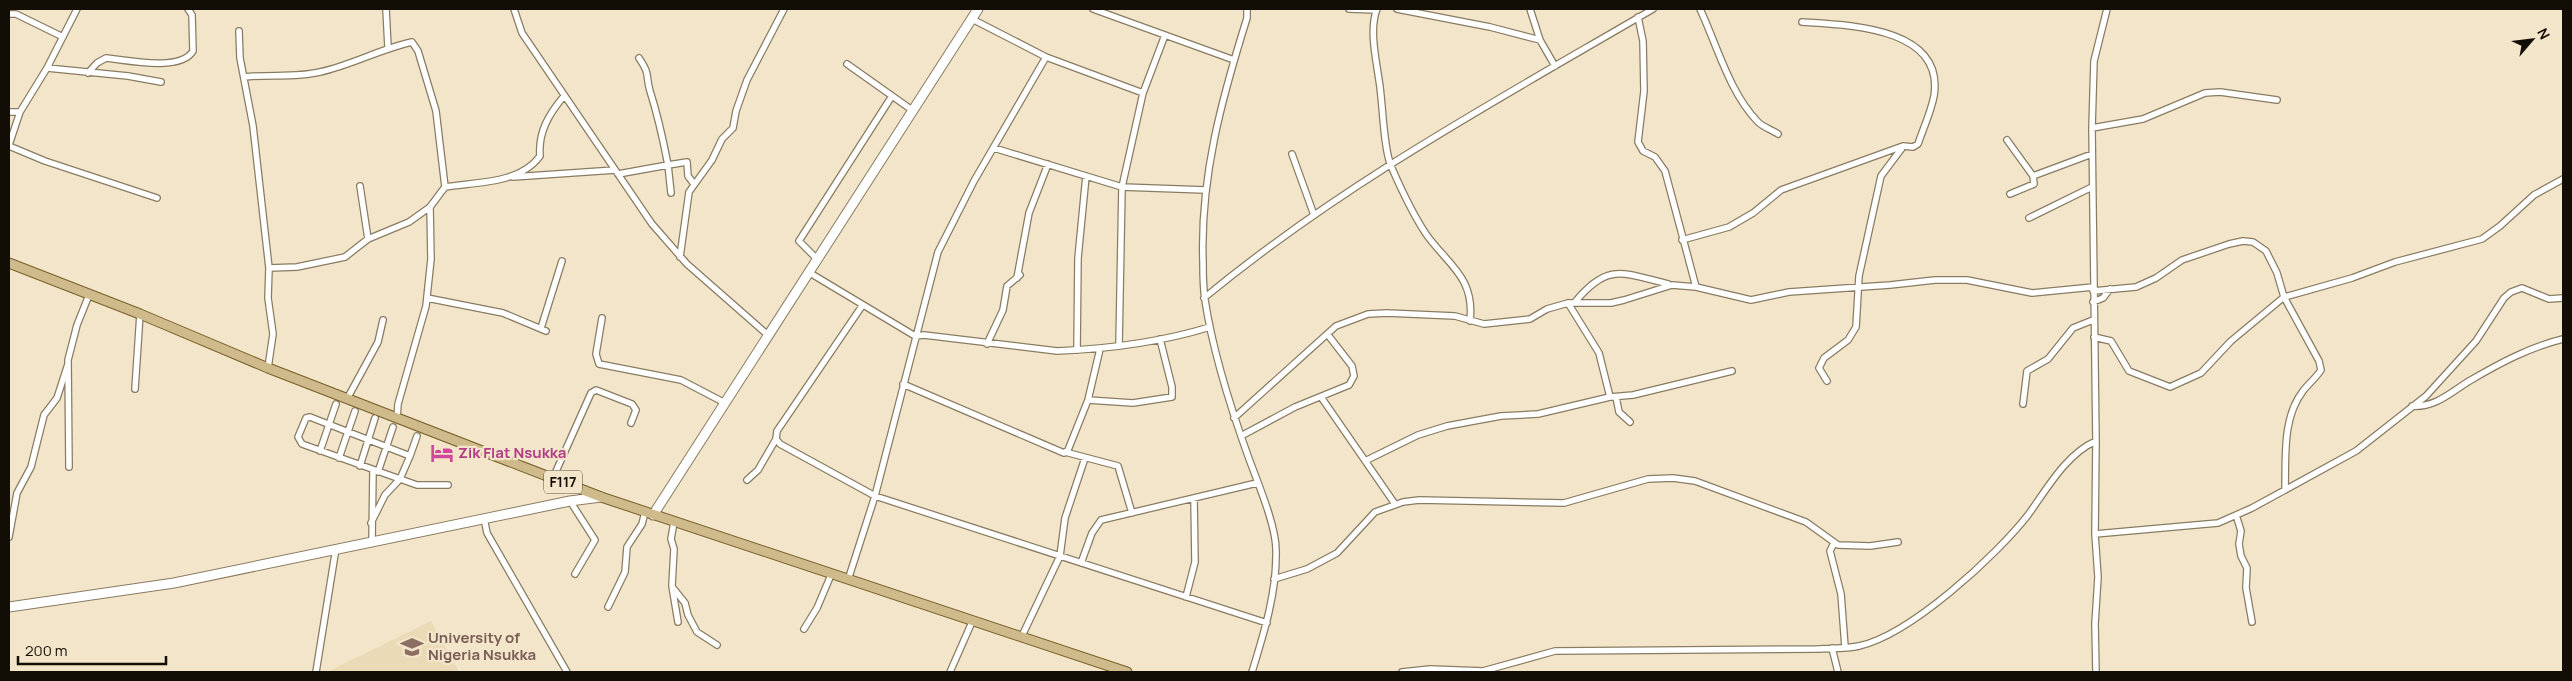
<svg xmlns="http://www.w3.org/2000/svg" width="2572" height="681" viewBox="0 0 2572 681" font-family="Manrope,sans-serif">
<style>
.built{fill:#eadab6}
.lines{fill:none;stroke-linecap:round;stroke-linejoin:round}
.street-casing{stroke:#887c62;stroke-width:8}
.secondary-casing{stroke:#887c62;stroke-width:11}
.primary-casing{stroke:#776029;stroke-width:11}
.street{stroke:#fff;stroke-width:5.5}
.secondary{stroke:#fff;stroke-width:9}
.primary{stroke:#ceba8a;stroke-width:9}
.labels{text-anchor:middle;stroke-width:4.5;stroke-linejoin:round;paint-order:stroke}
.shield{fill:#f3e5c9;stroke:#564e40;stroke-width:1}
.shield-label{font-size:14px;font-weight:bold;fill:#120e05}
.hotel-label{font-size:15px;font-weight:bold;fill:#b23c85;stroke:#f3e5c9;text-anchor:start}
.education-label{font-size:15px;font-weight:bold;fill:#785e54;stroke:#f3e5c9;text-anchor:start}
</style>
<rect width="100%" height="100%" fill="#f3e5c9"/>
<path class="built" d="M431,621L459,672H327Z"/>
<g class="lines">
<defs>
<path id="street" d="M386,9L388,47
M514,9L522,33L652,224L687,264L769,336
M1093,9L1234,60
M1247,9V18C1222,98 1200,177 1203,262C1203,274 1203,287 1205,300C1213,353 1230,406 1248,456C1257,481 1276,525 1276,550C1277,592 1264,633 1252,672
M1349,9L1376,10
M1377,9C1369,29 1376,59 1379,80C1383,103 1383,146 1391,166C1401,189 1412,213 1426,234C1448,265 1475,277 1470,321
M1397,9L1490,27L1540,40L1555,66
M1530,9L1540,40
M1700,9C1717,45 1729,92 1758,122C1763,127 1772,130 1778,134
M9,14H16L63,37
M1638,17L1643,41L1644,91L1638,142L1643,151L1655,157L1665,171L1696,287
M972,19L1046,57L1143,93
M239,31L240,58L253,126L269,268L268,298L273,334L268,368
M847,64L912,110
M47,68L128,76L161,82
M88,73L97,63L106,58C126,60 181,72 193,51L192,15L188,9
M244,77C270,74 295,78 320,72C352,65 380,49 412,42L418,51L436,111L445,187L430,207
M9,112H20
M2092,128L2143,119L2205,93L2220,92L2277,100
M2007,140L2033,176L2092,154
M9,145L20,112L47,68L77,9
M9,146L45,161L157,198
M994,148L1122,187L1205,190
M1292,154L1314,215
M618,174L668,165C663,139 658,116 650,91C645,74 651,76 639,58
M513,177L615,170
M360,186L368,239
M445,187C476,182 520,184 540,156C538,132 549,114 564,96
M671,193L668,165L687,162L688,176L694,184
M2010,194L2034,184L2033,176
M2029,218L2092,187
M1682,240L1729,227L1753,213L1781,190L1903,146L1913,147L1918,144C1923,129 1931,112 1934,96C1945,27 1848,25 1802,22
M680,257L689,192L712,160L722,139L733,128L736,111L747,80L784,9
M817,259L799,241L892,96
M269,268L297,267L345,257L368,239L409,222L430,207L431,259L426,306L398,404L397,419
M810,273L915,336L924,335L1057,351C1108,349 1161,342 1210,327
M1017,278L1029,213L1048,164
M2093,291L2136,287L2156,278L2182,260L2229,244L2243,241L2253,242L2266,251L2277,273L2284,297L2319,361L2321,370C2316,378 2308,384 2303,391C2282,418 2286,458 2285,490
M2285,297L2352,278L2395,262L2482,239L2500,226L2534,195L2563,179
M427,298L503,313L546,331
M1204,298C1342,184 1499,99 1653,9
M1575,302C1608,262 1623,273 1668,284
M2093,302L2103,298L2110,289
M862,306L777,431L776,439L780,444L875,496L1267,623
M602,318L596,354L599,364L681,380L725,403
M541,328L562,261
M2094,337L2111,341L2129,371L2170,387L2201,373L2231,341L2284,297
M987,344L1003,310L1007,286L1020,275
M1119,346L1122,187L1143,93L1165,35
M1077,350L1078,258L1086,176
M1827,381L1819,368L1824,358L1848,340L1856,327L1859,276L1881,176L1902,148
M903,384L1064,453L1068,450L1088,400L1100,349
M135,389L140,314
M1321,397L1395,504
M1610,397L1633,395L1732,371
M1616,397L1619,412L1630,422
M347,399L378,342L383,320
M1088,400L1133,403L1172,397V387L1160,339
M2023,404L2027,371L2048,359L2073,328L2093,320
M2412,406C2436,408 2452,391 2471,380C2500,363 2530,347 2563,339
M310,417L410,456L400,479L302,444L298,437L306,418Z
M1234,418L1336,326L1368,314L1387,313L1455,316L1484,324L1530,319L1547,309L1568,303H1611L1624,300L1672,285L1696,287L1751,300L1789,292L1890,285L1935,280H1967L2032,293L2093,287
M1241,436L1295,407L1349,385L1354,376L1352,366L1328,335
M320,451L336,404
M1065,452L1118,466L1132,513
M410,456L417,436
M339,458L355,411
M1367,460L1418,435L1447,426L1501,416L1538,414L1610,397L1599,353L1568,303
M360,466L375,418
M69,467L68,360L77,325L89,295
M378,472L393,427
M553,478L591,393L596,390L632,404L636,410L631,423
M747,480L758,470L776,439
M570,501L595,540L575,574
M2236,515L2241,531L2239,544L2241,556L2247,568L2246,588L2252,622
M484,518L487,533L567,672
M674,522L671,539L674,549L672,586L678,622
M371,523L385,495L400,479L417,485H448
M2095,534L2218,523L2252,508L2356,451L2426,396L2476,341L2504,298L2511,292L2522,288L2549,299L2563,298
M9,537L17,493L31,467L44,415L57,398L68,364
M372,541L373,471
M1834,543L1830,551L1841,594L1845,647
M1081,563L1092,533L1101,520L1257,483
M1274,579L1307,569L1337,553L1375,512L1403,502L1419,500L1564,503L1648,479L1673,478L1695,481L1806,522L1838,545L1870,546L1898,542
M848,580L875,496L938,252L974,181L1046,57
M673,588L685,603L688,615L697,632L717,645
M1186,597L1195,562L1194,499
M608,607L625,572L627,547L642,524L645,512
M804,629L817,608L831,575
M1021,638L1060,556L1065,518L1085,458
M1832,648L1838,672
M316,672L336,548
M950,672L972,622
M1402,672L1430,669L1483,671L1555,651L1817,649C1831,648 1846,649 1859,646C1910,635 1996,556 2028,515C2047,489 2066,454 2096,441
M2096,672L2095,624L2098,577L2095,534L2096,441L2092,128L2094,61L2107,9"/>
<path id="secondary" d="M653,515L978,9
M9,607L174,583L570,501L601,497"/>
<path id="primary" d="M9,263L140,314L268,368L601,497L1127,672"/>
</defs>
<use href="#street" class="street-casing"/>
<use href="#secondary" class="secondary-casing"/>
<use href="#primary" class="primary-casing"/>
<use href="#street" class="street"/>
<use href="#secondary" class="secondary"/>
<use href="#primary" class="primary"/>
</g>
<defs>
<symbol id="hotel-bare" viewBox="-9 -9 18 18"><path d="M-6-4.5h1.5V1H6V5H4.5V3h-9V5H-6ZM-4 0a1.8 1.8 0 1 1 3.6 0ZM.5 0V-2.5h3Q6-2.5 6 0Z" fill="#d1479c" stroke="#f3e5c9" stroke-width="2.5" paint-order="stroke"/></symbol>
<symbol id="university-bare" viewBox="-9 -9 18 18"><path d="M0-5L7-2L0 1L-7-2ZM-4 1L0 2.5L4 1V4Q0 6-4 4Z" fill="#8d6e63" stroke="#f3e5c9" stroke-width="2.5" paint-order="stroke"/></symbol>
</defs>
<g fill-rule="evenodd">
<use href="#hotel-bare" x="426" y="437" width="32" height="32"/>
<use href="#university-bare" x="396" y="631" width="32" height="32"/>
</g>
<g class="labels">
<rect class="shield" x="544" y="470.5" width="38" height="23" rx="4"/>
<g class="shield-label">
<text x="563" y="487">F117</text>
</g>
<g class="hotel-label">
<text x="458" y="458">Zik Flat Nsukka</text>
</g>
<g class="education-label">
<text x="428" y="643">University of<tspan x="428" dy="17">Nigeria Nsukka</tspan></text>
</g>
</g>
<rect width="2572" height="681" fill="none" stroke="#120e05" stroke-width="20"/>
<g transform="translate(2532 40) rotate(62)" stroke="#f3e5c9" stroke-width="4" paint-order="stroke">
<path d="M0-4L9 19L0 12L-9 19Z" fill="#120e05"/>
<text y="-8" font-size="14" font-weight="bold" text-anchor="middle" fill="#120e05">N</text>
</g>
<path d="M18 656v8h148v-8" fill="none" stroke="#120e05" stroke-width="2.5"/>
<text x="25" y="656" font-size="15" fill="#120e05" stroke="#f3e5c9" stroke-width="4" paint-order="stroke">200 m</text>
</svg>
